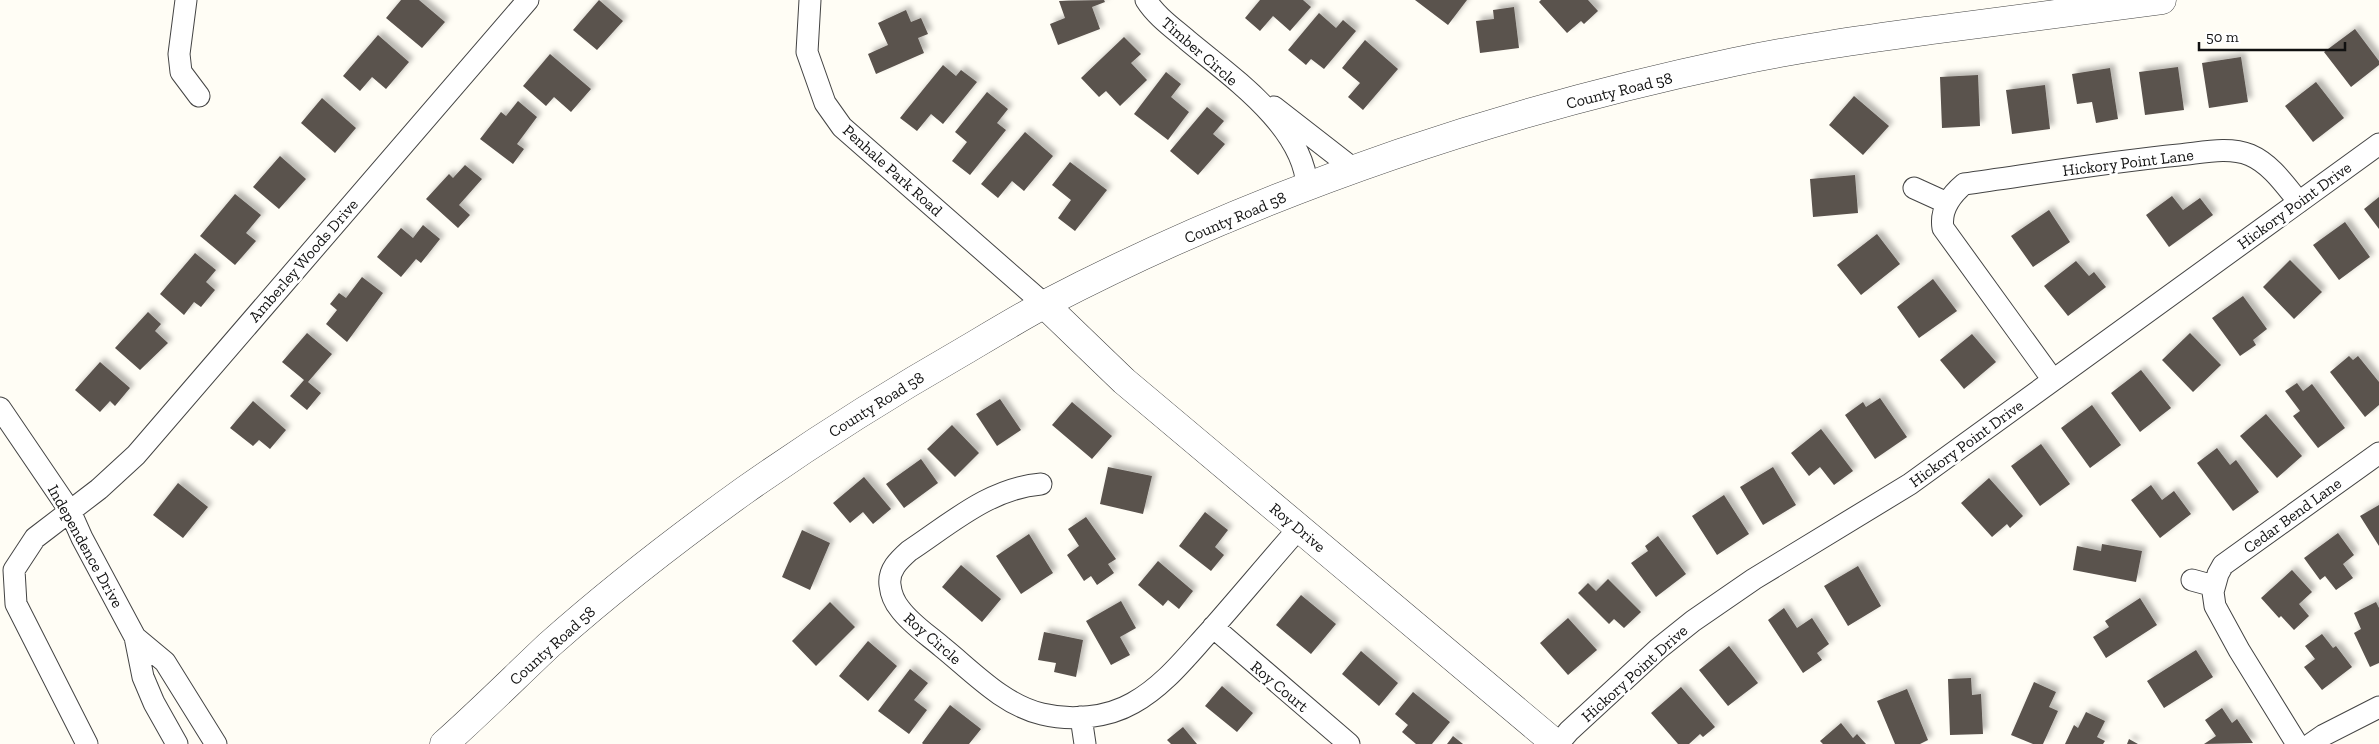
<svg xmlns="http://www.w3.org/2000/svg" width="2379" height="744" viewBox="0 0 2379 744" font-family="'Zilla Slab',serif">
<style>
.building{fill:#5a524d;filter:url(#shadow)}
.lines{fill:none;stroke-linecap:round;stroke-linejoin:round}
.minor-casing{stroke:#444;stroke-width:23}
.tertiary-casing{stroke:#444;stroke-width:29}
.minor{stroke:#fff;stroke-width:21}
.tertiary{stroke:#fff;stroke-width:28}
.labels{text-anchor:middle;stroke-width:5;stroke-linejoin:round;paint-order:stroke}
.street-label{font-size:16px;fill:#111;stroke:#fff}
</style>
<defs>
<filter id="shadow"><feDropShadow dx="4.5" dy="-4.5" stdDeviation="2.5" flood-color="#0004"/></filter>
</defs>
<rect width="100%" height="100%" fill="#fffdf5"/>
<path class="building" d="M401,0H419L445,22L422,48L386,18Z
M599,0L623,21L597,50L573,30Z
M1104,0L1105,2L1092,7L1100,29L1058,45L1050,24L1065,18L1059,1Z
M1260,0H1303L1311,7L1290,31L1273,16L1260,31L1245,18Z
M1415,0H1467L1448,25Z
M1541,0H1588L1598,11L1584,24L1581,21L1567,33L1539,2Z
M1514,7L1519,48L1480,53L1476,21L1494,19L1493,10Z
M906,10L911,22L921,18L928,34L918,38L924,53L876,74L868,54L888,45L878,23Z
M1319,13L1336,28L1343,20L1356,31L1324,69L1311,59L1306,65L1288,50Z
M2355,29L2379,61V65L2351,87L2324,52Z
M378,35L409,62L386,89L372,77L360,91L343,76Z
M1124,37L1141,54L1131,63L1147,80L1120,106L1106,91L1099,97L1081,78Z
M1365,40L1398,69L1363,110L1348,97L1360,83L1342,68Z
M550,54L591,89L571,112L554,97L546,106L523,86Z
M2241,57L2248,102L2209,108L2202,63Z
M943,65L956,76L961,70L977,82L943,124L931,114L917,131L900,118Z
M2178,67L2184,110L2145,115L2139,72Z
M2110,68L2118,119L2096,123L2092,102L2077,104L2072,74Z
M1166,72L1181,84L1171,97L1189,112L1168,140L1134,114Z
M1978,75L1980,126L1942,128L1940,77Z
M2316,82L2344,118L2313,142L2285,106Z
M2045,85L2050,129L2012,134L2006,90Z
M987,92L1008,109L997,123L1006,130L970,175L952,161L967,142L955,132Z
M1854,96L1889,126L1863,155L1829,125Z
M322,98L356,128L335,153L301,123Z
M518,101L537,117L517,144L524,149L513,164L480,139L501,112L506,116Z
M1207,107L1224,121L1213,134L1225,144L1198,175L1170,151Z
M1025,132L1053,156L1024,191L1012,181L998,198L981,184Z
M280,156L306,179L279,209L253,187Z
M1070,162L1107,190L1075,231L1058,218L1071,200L1052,185Z
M465,165L482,179L459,205L470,215L458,228L426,199L449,174L453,178Z
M1855,175L1858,213L1813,217L1810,179Z
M235,194L261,215L246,233L256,241L235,265L200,236Z
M2172,196L2183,210L2200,198L2213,215L2169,247L2146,215Z
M2379,197V229L2364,209Z
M2049,210L2070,242L2033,267L2011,236Z
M2345,222L2370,257L2339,280L2313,245Z
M423,225L440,239L421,263L416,259L401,277L377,257L401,228L413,238Z
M1877,234L1900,264L1861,295L1837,265Z
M195,253L216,270L206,282L215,290L201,307L194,302L184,315L160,294Z
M2290,260L2322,292L2294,319L2263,287Z
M2076,261L2089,276L2094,272L2106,287L2068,316L2044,286Z
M362,277L383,293L347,342L326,324L337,310L330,304L339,293L346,298Z
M1933,279L1957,311L1919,338L1897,307Z
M2243,296L2267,329L2253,340L2256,345L2240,356L2212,318Z
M148,312L161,324L155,331L168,343L140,370L115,348Z
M307,333L332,354L308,382L321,393L307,410L290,396L304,380L282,362Z
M2190,333L2221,365L2193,392L2162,360Z
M1972,334L1996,362L1964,389L1940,360Z
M2349,356L2353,360L2358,356L2379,382V405L2365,417L2330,372Z
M100,362L130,388L115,406L110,401L100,412L75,390Z
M2141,370L2171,408L2140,432L2111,393Z
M2297,383L2303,391L2312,384L2345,428L2318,448L2293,416L2300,411L2285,391Z
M1880,398L1907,437L1875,459L1845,415L1863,402L1866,407Z
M1000,399L1021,430L997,446L976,414Z
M253,401L286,430L270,449L259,440L253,446L230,428Z
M1072,402L1112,436L1092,459L1052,425Z
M2092,405L2121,445L2090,468L2061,428Z
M2266,414L2302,456L2277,478L2240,436Z
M952,425L979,453L955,477L927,449Z
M1821,429L1853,471L1834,485L1820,467L1809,476L1791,453Z
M2041,444L2070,484L2040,506L2011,466Z
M2217,448L2230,465L2236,460L2259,492L2233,511L2197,463Z
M921,459L938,483L904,508L886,484Z
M1108,467L1152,476L1143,514L1100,504Z
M1773,467L1796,505L1763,525L1740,487Z
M864,477L891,509L873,524L863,512L850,523L833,503Z
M1989,478L2023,516L2010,528L2007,524L1992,537L1961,503Z
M178,483L208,507L183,538L153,515Z
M2151,485L2162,500L2174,491L2191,514L2160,538L2131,500Z
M1724,495L1749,534L1717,555L1692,516Z
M2379,505V546L2360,516Z
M1205,512L1228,530L1215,547L1224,555L1211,571L1179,546Z
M1086,517L1116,559L1108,564L1114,573L1097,585L1091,576L1084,581L1067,555L1079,546L1068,529Z
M802,530L830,543L810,590L782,577Z
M2338,533L2354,555L2343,564L2353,578L2336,590L2325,576L2320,580L2304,558Z
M1029,534L1053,573L1021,594L996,556Z
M1658,536L1686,574L1656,597L1631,563L1648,551L1645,546Z
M2102,544L2142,551L2136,582L2073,570L2077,546L2101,551Z
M1158,561L1193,591L1179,609L1168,600L1163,606L1138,585Z
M961,565L1001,599L982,622L942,587Z
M1858,566L1881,606L1848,626L1824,586Z
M2292,570L2312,592L2299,604L2309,616L2294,630L2281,616L2279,618L2261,598Z
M1608,579L1641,612L1624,628L1614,619L1609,624L1578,593L1588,583L1596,591Z
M1301,595L1336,624L1311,654L1276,625Z
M2140,598L2157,625L2106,658L2093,637L2109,627L2105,621Z
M1121,601L1136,628L1120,637L1130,655L1111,665L1086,621Z
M830,602L855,627L816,666L792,641Z
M2376,602L2379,608V663L2370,667L2354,633L2361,629L2354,613Z
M1784,608L1797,628L1812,618L1829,644L1817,653L1822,660L1803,673L1768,620Z
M1568,618L1597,650L1568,675L1540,643Z
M1044,632L1083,640L1076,677L1054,672L1056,663L1038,660Z
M2322,634L2333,648L2336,646L2352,667L2322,690L2304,667L2315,659L2305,646Z
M868,641L897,666L868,701L839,676Z
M1729,646L1758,683L1728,706L1699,670Z
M2196,650L2213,677L2164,708L2147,681Z
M1361,651L1398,683L1379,706L1342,674Z
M910,669L928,683L914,700L927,710L909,734L878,711Z
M1971,678L1972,695L1981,694L1983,734L1950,735L1948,679Z
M2034,682L2056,692L2049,707L2058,711L2043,744H2033L2011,735Z
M1222,686L1253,713L1237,732L1205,706Z
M1681,687L1715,727L1703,737L1700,734L1689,744H1678L1651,713Z
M1907,689L1928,740L1920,744H1895L1877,701Z
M1413,692L1450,722L1432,744H1416L1402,732L1408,725L1395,714Z
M950,705L981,729L969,744H923L922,743Z
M2222,708L2232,723L2237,719L2253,743L2204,744L2216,736L2205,720Z
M2086,712L2105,721L2097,737L2105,741L2103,744H2065L2074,725L2078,728Z
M1841,723L1853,738L1857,734L1866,744H1823L1820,741Z
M1183,727L1197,744H1171L1167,740Z
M1453,736L1463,744H1447Z
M2129,739L2138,744H2127Z"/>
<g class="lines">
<defs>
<path id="minor" d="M186,0L179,54L181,72L199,96
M810,0L807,52L825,103L842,127L1044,304
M1146,0C1156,16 1173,28 1187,40C1230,76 1304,126 1307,187
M1274,107L1355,170
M1914,188L1947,203
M2053,380L1943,228C1940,210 1951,195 1964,184C2035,174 2107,162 2179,155C2201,153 2228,146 2250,155C2271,164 2285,185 2299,202
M0,408L70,511L82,538L135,637L143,677L154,703L177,744
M1041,484C990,488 950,524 909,551C899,560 888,570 890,585C891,594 895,603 900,609C911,624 928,635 942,647C972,671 1003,705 1042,714C1071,721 1107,718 1133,703C1164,686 1187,656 1210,631C1240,597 1269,562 1299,528
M2192,580L2214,586
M1213,627L1349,744
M135,637L165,662L216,744
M1081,717L1085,744
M87,744L16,604L14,570L35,538L99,489L136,455L528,0
M1558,744L1569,731L1658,649L1693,621L1754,579L1910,484L2379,144
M2297,744L2239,650L2215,606L2213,592L2218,574L2223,565L2379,453
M2311,744L2324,735L2379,707"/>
<path id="tertiary" d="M1044,304L1124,381L1556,744
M444,744C480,712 514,678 549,645C611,590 678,538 745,490C816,440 889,394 964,351C991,335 1019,318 1047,303C1262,191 1497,112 1734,62C1800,48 1867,39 1933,30C2010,20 2086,10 2162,0"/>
</defs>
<use href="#minor" class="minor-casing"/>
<use href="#tertiary" class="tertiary-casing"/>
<use href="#minor" class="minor"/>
<use href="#tertiary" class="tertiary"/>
</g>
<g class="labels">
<g class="street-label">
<text transform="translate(1200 51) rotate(41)" y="6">Timber Circle</text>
<text transform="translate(1619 90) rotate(-14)" y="6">County Road 58</text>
<text transform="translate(2128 162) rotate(-7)" y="6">Hickory Point Lane</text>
<text transform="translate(893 170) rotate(42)" y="6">Penhale Park Road</text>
<text transform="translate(2294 205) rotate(-36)" y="6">Hickory Point Drive</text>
<text transform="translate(1235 217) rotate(-23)" y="6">County Road 58</text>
<text transform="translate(303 260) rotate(-49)" y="6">Amberley Woods Drive</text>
<text transform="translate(876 404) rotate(-32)" y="6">County Road 58</text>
<text transform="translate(1966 443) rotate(-36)" y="6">Hickory Point Drive</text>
<text transform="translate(2292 515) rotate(-36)" y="6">Cedar Bend Lane</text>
<text transform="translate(1298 527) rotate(40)" y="6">Roy Drive</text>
<text transform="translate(86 546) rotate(61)" y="6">Independence Drive</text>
<text transform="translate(933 638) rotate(41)" y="6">Roy Circle</text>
<text transform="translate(552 645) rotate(-42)" y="6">County Road 58</text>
<text transform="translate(1634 673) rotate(-42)" y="6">Hickory Point Drive</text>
<text transform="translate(1280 686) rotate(40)" y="6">Roy Court</text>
</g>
</g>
<path d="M2199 42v8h146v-8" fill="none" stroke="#111111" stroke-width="2.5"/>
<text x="2206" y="42" font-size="15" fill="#111111" stroke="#ffffff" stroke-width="4" paint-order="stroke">50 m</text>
</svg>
